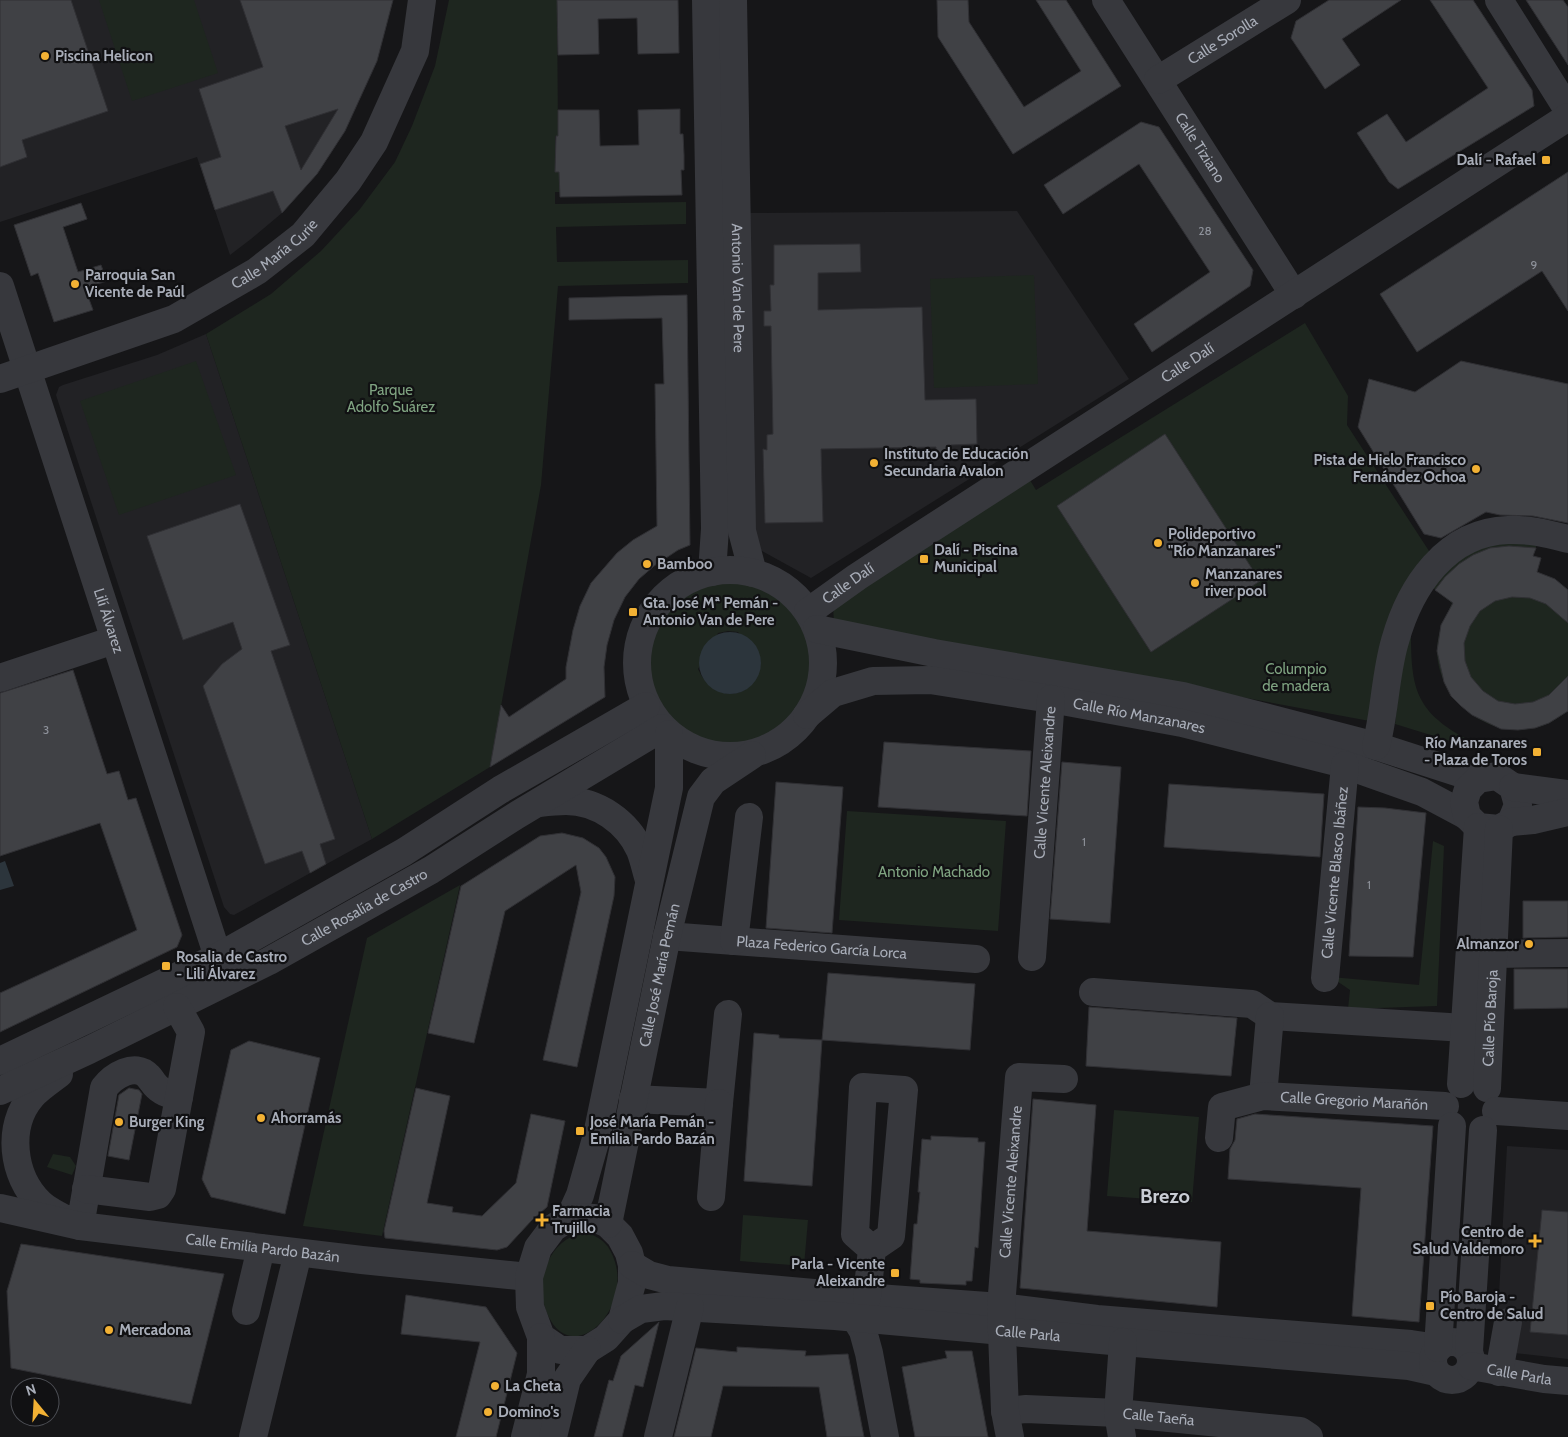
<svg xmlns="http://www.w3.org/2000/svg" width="1568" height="1437" viewBox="0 0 1568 1437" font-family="Cabin,sans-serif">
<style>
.built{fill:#222225}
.green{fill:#1e261f;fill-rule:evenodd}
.water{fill:#2c353c}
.building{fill:#404145;stroke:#303034;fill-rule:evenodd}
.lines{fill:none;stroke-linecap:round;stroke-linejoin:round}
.minor{stroke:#37383d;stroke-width:28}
.poi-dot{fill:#f2b134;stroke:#111113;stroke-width:2}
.labels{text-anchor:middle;stroke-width:4.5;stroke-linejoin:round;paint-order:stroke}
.number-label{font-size:12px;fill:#8e929b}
.street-label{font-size:15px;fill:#a8adb8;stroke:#111113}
.poi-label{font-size:15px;font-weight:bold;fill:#a8adb8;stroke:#111113;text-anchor:start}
.park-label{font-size:15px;fill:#7fa381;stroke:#111113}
.district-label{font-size:20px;font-weight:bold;fill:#c9ccd4;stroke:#111113}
</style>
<rect width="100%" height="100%" fill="#161618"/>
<path class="built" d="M0,0H393L377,61L345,131L317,174L282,213L251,239L230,255L197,157L0,222Z
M1017,211L1129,379L811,578L755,547L750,213Z
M206,334L372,839L234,915L230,914L224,907L56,395L59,387L63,385L157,355Z
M1507,1146L1568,1150V1359L1496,1351Z"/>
<path class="green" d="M99,0H194L218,73L132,101Z
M449,0H557L558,136H555V171L559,172L560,192H555V204L686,202V224L556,227L557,262L688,260V283L558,286L541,485L490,767L372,839L206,334L271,294L321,251L360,209L395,162L412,126L435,66Z
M1034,275L1038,384L934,388L930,279Z
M1305,323L1348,396L1347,425L1431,554L1375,722L1155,681L834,627L833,602L1025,472L1036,490Z
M196,361L236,475L119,515L80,401Z
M1538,541L1533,556L1537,572L1555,579L1568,590V711C1558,718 1547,726 1534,728C1487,739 1437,699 1437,650C1437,633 1445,618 1452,603L1427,583L1487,542Z
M738,580C746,582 756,583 764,586C776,591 788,602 796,612C833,661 808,728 749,743C733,747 715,747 701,740C683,732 668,722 658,704C651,691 645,676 646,661C649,625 674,589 711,582C720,580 729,580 738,580ZM728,631L738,632L761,662C756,702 713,704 698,669L718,633Z
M1406,628L1411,629C1411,684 1413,710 1465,738L1463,745L1395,724Z
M847,811L1006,821L998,931L839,920Z
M1433,841L1444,846L1437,1006L1348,1009L1350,990L1331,977L1419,985Z
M460,885L382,1236L303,1226L367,938Z
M1114,1110L1199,1117L1192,1202L1107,1196Z
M53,1154L70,1157L76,1166L72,1175L47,1167Z
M743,1215L808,1220L804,1266L740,1261Z
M587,1233C603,1238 610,1246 615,1262C632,1317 560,1378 542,1297C538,1277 550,1248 569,1238C575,1235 581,1234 587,1233Z"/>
<path class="water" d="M699 663a31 31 0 1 1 62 0a31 31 0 1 1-62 0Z
M5,861L14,886L0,890V863Z"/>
<path class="building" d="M0,0H71L108,111L22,140L27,157L0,167Z
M240,0H393L377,61L345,131L317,174L282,213L273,191L215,210L200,164L221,157L199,89L263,67ZM338,109L301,170L285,126Z
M557,0H678L679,53L638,54L637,18L598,19L599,54L558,55Z
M937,0H968L969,22L1024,107L1081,71L1036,0H1066L1121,86L1013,154L938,37Z
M1329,0H1401L1342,39L1360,65L1325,89L1291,38L1296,21Z
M1430,0H1473L1532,90L1534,106L1398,189L1389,182L1357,133L1387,114L1406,142L1488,88Z
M1526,0H1563L1568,7V65Z
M680,109V134H683L684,155V170H681L682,195L560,197L559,172H555L556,136H558V110H599L600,146L639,145L638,110Z
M1141,122L1159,127L1253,270L1250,286L1152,352L1134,324L1210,272L1139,164L1063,214L1044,185Z
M1568,172V311L1542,271L1417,352L1380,294Z
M81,203L87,219L63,227L78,272L101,265L107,281L85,288L93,310L54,322L38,273L31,276L14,225Z
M860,244L861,272L818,273V310L922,307L925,400L976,399L977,444L951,445V453L936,454V447L821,449L823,522L765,523L763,449L767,450V435L773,434L771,326H764V311H771L770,285H774V245Z
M687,295L690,545L678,550L654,566L639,579L625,597L614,620L607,645L604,667L605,697L490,767L501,705L509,717L566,679V667L573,630L580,606L591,583L617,553L633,540L657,526L655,384H664L662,318L569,320V298Z
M1461,361L1568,384V523L1533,516L1500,515L1486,512L1441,538L1424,534L1358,427L1369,379L1415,392Z
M1165,434L1260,581L1151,652L1057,506Z
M240,504L290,645L271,651L335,839L320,844L326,864L310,873L302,851L265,864L203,686L222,664L242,649L233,622L183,640L147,536Z
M1509,546L1536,548L1533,556L1541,558L1537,572L1555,579L1568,590V623L1546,604L1530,598L1512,597L1495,601L1480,611L1470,626L1464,643L1465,661L1471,677L1483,691L1498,701L1515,704L1533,702L1549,695L1568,676V711L1549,723L1535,728L1518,730L1501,729L1472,715L1461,706L1451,696L1444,682L1437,651L1441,625L1453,603L1435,590L1445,577L1459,564L1473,555L1490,548Z
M73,670L107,774L119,771L128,800L136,798L182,935L177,947L0,1032V993L137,930L100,823L0,856V693Z
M884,742L1031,751L1027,816L878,807Z
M1062,762L1121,767L1110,923L1050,919Z
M776,782L843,787L832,933L766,928Z
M1169,784L1324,794L1320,857L1164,847Z
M1358,807L1385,808L1426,813L1413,957L1349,956Z
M562,833L583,838L599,848L606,857L615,877L614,896L577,1067L543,1060L581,892L576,865L505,911L474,1043L428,1033L461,886L540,836Z
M1523,901H1568V937L1523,938Z
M1514,969H1568V1008L1514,1009Z
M828,973L975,984L970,1050L822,1040Z
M1089,1007L1237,1018L1231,1076L1086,1066Z
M754,1033L779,1035V1038L822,1040L812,1186L744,1181Z
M249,1041L320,1058L285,1214L211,1197L202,1179L231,1050Z
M129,1088L139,1090L142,1094L129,1160L108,1156L119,1095Z
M416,1088L450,1096L427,1203L453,1207L452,1212L482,1216L516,1183L531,1114L565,1121L547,1207L532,1220L507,1247L497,1250L385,1238L384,1231Z
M1033,1099L1096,1105L1087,1231L1221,1242L1217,1307L1020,1288Z
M1255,1114L1433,1126L1419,1322L1352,1316L1361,1188L1228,1179L1230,1149L1235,1140L1237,1119Z
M931,1136L978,1138V1142H985L978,1248L975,1247L972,1281H966V1285L920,1283V1280L910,1279L914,1224H917L920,1192H918L922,1139L931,1140Z
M1542,1210L1568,1212V1335L1530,1332Z
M21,1244L224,1274L191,1404L11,1368L7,1291Z
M406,1295L486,1307L517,1353L496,1437H456L480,1342L401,1334Z
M659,1322L643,1387L635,1385L622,1437H594L609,1380L613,1381L621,1356Z
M737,1347L806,1351L805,1356L848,1354L864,1437H827L819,1387L723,1386L711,1437H674L696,1348L737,1352Z
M945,1351H972L988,1437H915L902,1367L947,1358Z"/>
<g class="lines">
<g class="minor">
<path d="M706,0L715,529L712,572"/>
<path id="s1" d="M733,0L742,531L753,573"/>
<path id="s2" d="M1106,0L1294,295"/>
<path d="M1499,0L1568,110"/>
<path id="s3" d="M1158,80L1287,0"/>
<path id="s4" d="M0,286L218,957"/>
<path id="s5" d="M0,379L174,319L257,271L303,235L348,181L374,142L415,51L422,0"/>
<circle cx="730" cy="663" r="93"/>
<path id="s6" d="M808,612L857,577L912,541L1568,117"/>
<path d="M817,629L934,653L1183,696L1376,746L1478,779"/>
<path d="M0,678L114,640"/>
<path id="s7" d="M807,715L833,693L873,681L930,680L1051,699L1182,723L1340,763L1422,792L1467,816"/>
<path d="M1376,746C1385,712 1385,675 1395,641C1410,587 1446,532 1508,530C1529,529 1548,534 1568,539"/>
<path d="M1497,776L1513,787L1518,805L1511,822L1499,829L1478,827L1467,816L1464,802L1468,789L1478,779Z"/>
<path d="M1513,787L1568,794"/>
<path d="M539,803C548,802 557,801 566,801C598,801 627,822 640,850C644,860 646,871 649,880"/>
<path d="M1511,822L1533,820L1568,812"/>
<path id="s8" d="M667,936L976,959"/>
<path d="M734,941L749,817"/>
<path d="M1493,954L1568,953"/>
<path id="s9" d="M1032,957L1051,699"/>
<path id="s10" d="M1325,978L1345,765"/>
<path d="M1093,992L1252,1004L1270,1016L1465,1028"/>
<path d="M0,1061L218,957L404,852L500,790L646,706"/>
<path d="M59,1074C50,1081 39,1088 32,1096C6,1126 12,1176 40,1203C49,1212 68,1220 80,1226L104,1088C113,1076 135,1062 148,1076C152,1080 155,1087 161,1090C166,1094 173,1095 179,1097"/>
<path d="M1461,1084L1478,827"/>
<path id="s11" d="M1487,1088L1499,829"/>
<path id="s12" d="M0,1091L89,1050L269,961L431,870L517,815L662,728"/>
<path d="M1263,1096L1270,1016"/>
<path d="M633,1099L719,1103L728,1014"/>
<path d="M1496,1111L1568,1116"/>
<path id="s13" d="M1219,1138L1222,1107L1263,1096L1445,1106"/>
<path d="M86,1189L150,1197L158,1195L162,1189L191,1032L177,1007"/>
<path d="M711,1197L719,1103"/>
<path id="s14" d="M0,1208L80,1226L362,1260L529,1277"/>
<path d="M570,1217L580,1195L597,1135L669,788V734"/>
<path d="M570,1217L594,1218L608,1224L620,1236L629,1253L632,1265V1283L622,1320L606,1338L587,1350H560L541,1337L530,1307L529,1277L538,1248L553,1228Z"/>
<path id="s15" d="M608,1224L667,936L701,797L713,781L752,755"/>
<path d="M632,1265L649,1275L668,1280L836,1295L1001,1307L1097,1319L1411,1344L1438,1348"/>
<path d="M867,1297L872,1249L891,1236L904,1090L863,1087L855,1234L872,1249"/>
<path d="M246,1311L261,1248"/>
<path d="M855,1318L863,1331L869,1353L885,1437"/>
<path id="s16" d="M622,1320L641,1309L664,1306L835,1316L1123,1342L1409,1366L1436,1372"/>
<circle cx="1452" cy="1361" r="19"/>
<path d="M1438,1348L1452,1126"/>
<path d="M1469,1351L1483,1130"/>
<path id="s17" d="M1471,1366L1544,1379L1568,1381"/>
<path d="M1499,1372L1508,1322"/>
<path id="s18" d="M1005,1411L1026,1409L1118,1413L1300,1431L1309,1437"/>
<path d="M253,1437L298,1253"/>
<path d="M525,1437L541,1374V1337"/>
<path d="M553,1437L567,1379L587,1350"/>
<path d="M658,1437L690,1307"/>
<path id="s19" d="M1010,1437L1005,1411L1001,1307L1019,1077L1064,1079"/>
<path d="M1122,1437L1118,1413L1123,1342"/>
</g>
</g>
<g class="poi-dot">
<circle cx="45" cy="56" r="5"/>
<rect x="1541" y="155" width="10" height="10" rx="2.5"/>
<circle cx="75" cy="284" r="5"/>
<circle cx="874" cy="463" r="5"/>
<circle cx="1476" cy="469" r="5"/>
<circle cx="1158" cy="543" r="5"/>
<rect x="919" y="554" width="10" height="10" rx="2.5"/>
<circle cx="647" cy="564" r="5"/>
<circle cx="1195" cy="583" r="5"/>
<rect x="628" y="607" width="10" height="10" rx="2.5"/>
<rect x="1532" y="747" width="10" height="10" rx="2.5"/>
<circle cx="1529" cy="944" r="5"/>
<rect x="161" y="961" width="10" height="10" rx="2.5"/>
<circle cx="261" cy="1118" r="5"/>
<circle cx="119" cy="1122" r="5"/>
<rect x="575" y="1126" width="10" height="10" rx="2.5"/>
<path d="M539.5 1212.5h5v5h5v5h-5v5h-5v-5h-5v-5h5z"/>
<path d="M1532.5 1233.5h5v5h5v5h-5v5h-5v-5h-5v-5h5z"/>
<rect x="890" y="1268" width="10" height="10" rx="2.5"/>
<rect x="1425" y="1301" width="10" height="10" rx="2.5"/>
<circle cx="109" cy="1330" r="5"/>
<circle cx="495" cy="1386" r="5"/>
<circle cx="488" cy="1412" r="5"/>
</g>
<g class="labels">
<g class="number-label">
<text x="1205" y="235">28</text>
<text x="1534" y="269">9</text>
<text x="46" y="734">3</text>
<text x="1084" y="846">1</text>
<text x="1369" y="889">1</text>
</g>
<g class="street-label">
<text dy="5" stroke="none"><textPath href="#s3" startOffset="76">Calle Sorolla</textPath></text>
<text dy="5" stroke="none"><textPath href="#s2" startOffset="175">Calle Tiziano</textPath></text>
<text dy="5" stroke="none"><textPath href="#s5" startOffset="304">Calle María Curie</textPath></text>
<text dy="5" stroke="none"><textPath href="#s1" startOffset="288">Antonio Van de Pere</textPath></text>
<text dy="5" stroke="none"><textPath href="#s6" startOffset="454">Calle Dalí</textPath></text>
<text dy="5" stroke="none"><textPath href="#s6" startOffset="49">Calle Dalí</textPath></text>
<text dy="5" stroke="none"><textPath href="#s4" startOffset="352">Lilí Álvarez</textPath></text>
<text dy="5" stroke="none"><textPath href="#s7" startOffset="345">Calle Río Manzanares</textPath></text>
<text dy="5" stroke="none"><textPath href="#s9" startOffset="175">Calle Vicente Aleixandre</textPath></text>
<text dy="5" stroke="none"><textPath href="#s10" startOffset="106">Calle Vicente Blasco Ibáñez</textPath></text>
<text dy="5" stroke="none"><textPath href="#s12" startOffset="408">Calle Rosalía de Castro</textPath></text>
<text dy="5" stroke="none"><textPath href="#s8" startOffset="155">Plaza Federico García Lorca</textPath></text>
<text dy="5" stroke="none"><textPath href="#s15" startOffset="254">Calle José María Pemán</textPath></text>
<text dy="5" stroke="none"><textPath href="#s11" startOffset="70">Calle Pío Baroja</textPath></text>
<text dy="5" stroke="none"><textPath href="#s13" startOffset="165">Calle Gregorio Marañón</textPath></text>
<text dy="5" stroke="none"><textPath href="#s19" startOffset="256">Calle Vicente Aleixandre</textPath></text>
<text dy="5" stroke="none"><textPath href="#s14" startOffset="266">Calle Emilia Pardo Bazán</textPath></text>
<text dy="5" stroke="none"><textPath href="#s16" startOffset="410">Calle Parla</textPath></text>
<text dy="5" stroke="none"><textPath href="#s17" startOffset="49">Calle Parla</textPath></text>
<text dy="5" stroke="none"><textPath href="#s18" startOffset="154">Calle Taeña</textPath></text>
</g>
<g class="poi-label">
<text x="55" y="61">Piscina Helicon</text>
<text x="1536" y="165" text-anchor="end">Dalí - Rafael</text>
<text x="85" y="280">Parroquia San<tspan x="85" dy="17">Vicente de Paúl</tspan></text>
<text x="884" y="459">Instituto de Educación<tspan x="884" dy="17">Secundaria Avalon</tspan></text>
<text x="1466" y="465" text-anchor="end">Pista de Hielo Francisco<tspan x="1466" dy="17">Fernández Ochoa</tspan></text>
<text x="1168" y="539">Polideportivo<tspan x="1168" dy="17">"Río Manzanares"</tspan></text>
<text x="934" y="555">Dalí - Piscina<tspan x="934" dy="17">Municipal</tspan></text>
<text x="657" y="569">Bamboo</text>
<text x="1205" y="579">Manzanares<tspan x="1205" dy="17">river pool</tspan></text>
<text x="643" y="608">Gta. José Mª Pemán -<tspan x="643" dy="17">Antonio Van de Pere</tspan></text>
<text x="1527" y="748" text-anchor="end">Río Manzanares<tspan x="1527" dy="17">- Plaza de Toros</tspan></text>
<text x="1519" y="949" text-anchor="end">Almanzor</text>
<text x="176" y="962">Rosalia de Castro<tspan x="176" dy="17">- Lili Álvarez</tspan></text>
<text x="271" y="1123">Ahorramás</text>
<text x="129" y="1127">Burger King</text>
<text x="590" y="1127">José María Pemán -<tspan x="590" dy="17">Emilia Pardo Bazán</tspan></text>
<text x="552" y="1216">Farmacia<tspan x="552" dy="17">Trujillo</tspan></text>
<text x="1524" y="1237" text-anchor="end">Centro de<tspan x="1524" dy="17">Salud Valdemoro</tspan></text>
<text x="885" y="1269" text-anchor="end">Parla - Vicente<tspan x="885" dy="17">Aleixandre</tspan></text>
<text x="1440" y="1302">Pío Baroja -<tspan x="1440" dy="17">Centro de Salud</tspan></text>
<text x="119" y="1335">Mercadona</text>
<text x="505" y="1391">La Cheta</text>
<text x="498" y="1417">Domino's</text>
</g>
<g class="park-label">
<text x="391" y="395">Parque<tspan x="391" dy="17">Adolfo Suárez</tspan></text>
<text x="1296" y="674">Columpio<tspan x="1296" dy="17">de madera</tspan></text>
<text x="934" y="877">Antonio Machado</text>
</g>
<g class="district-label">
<text x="1165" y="1203">Brezo</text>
</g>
</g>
<g transform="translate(35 1402) rotate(342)"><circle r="24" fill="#111113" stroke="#4d4f55"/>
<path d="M0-4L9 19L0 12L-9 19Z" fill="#f2b134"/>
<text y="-8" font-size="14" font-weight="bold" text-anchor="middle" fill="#a8adb8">N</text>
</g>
</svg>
